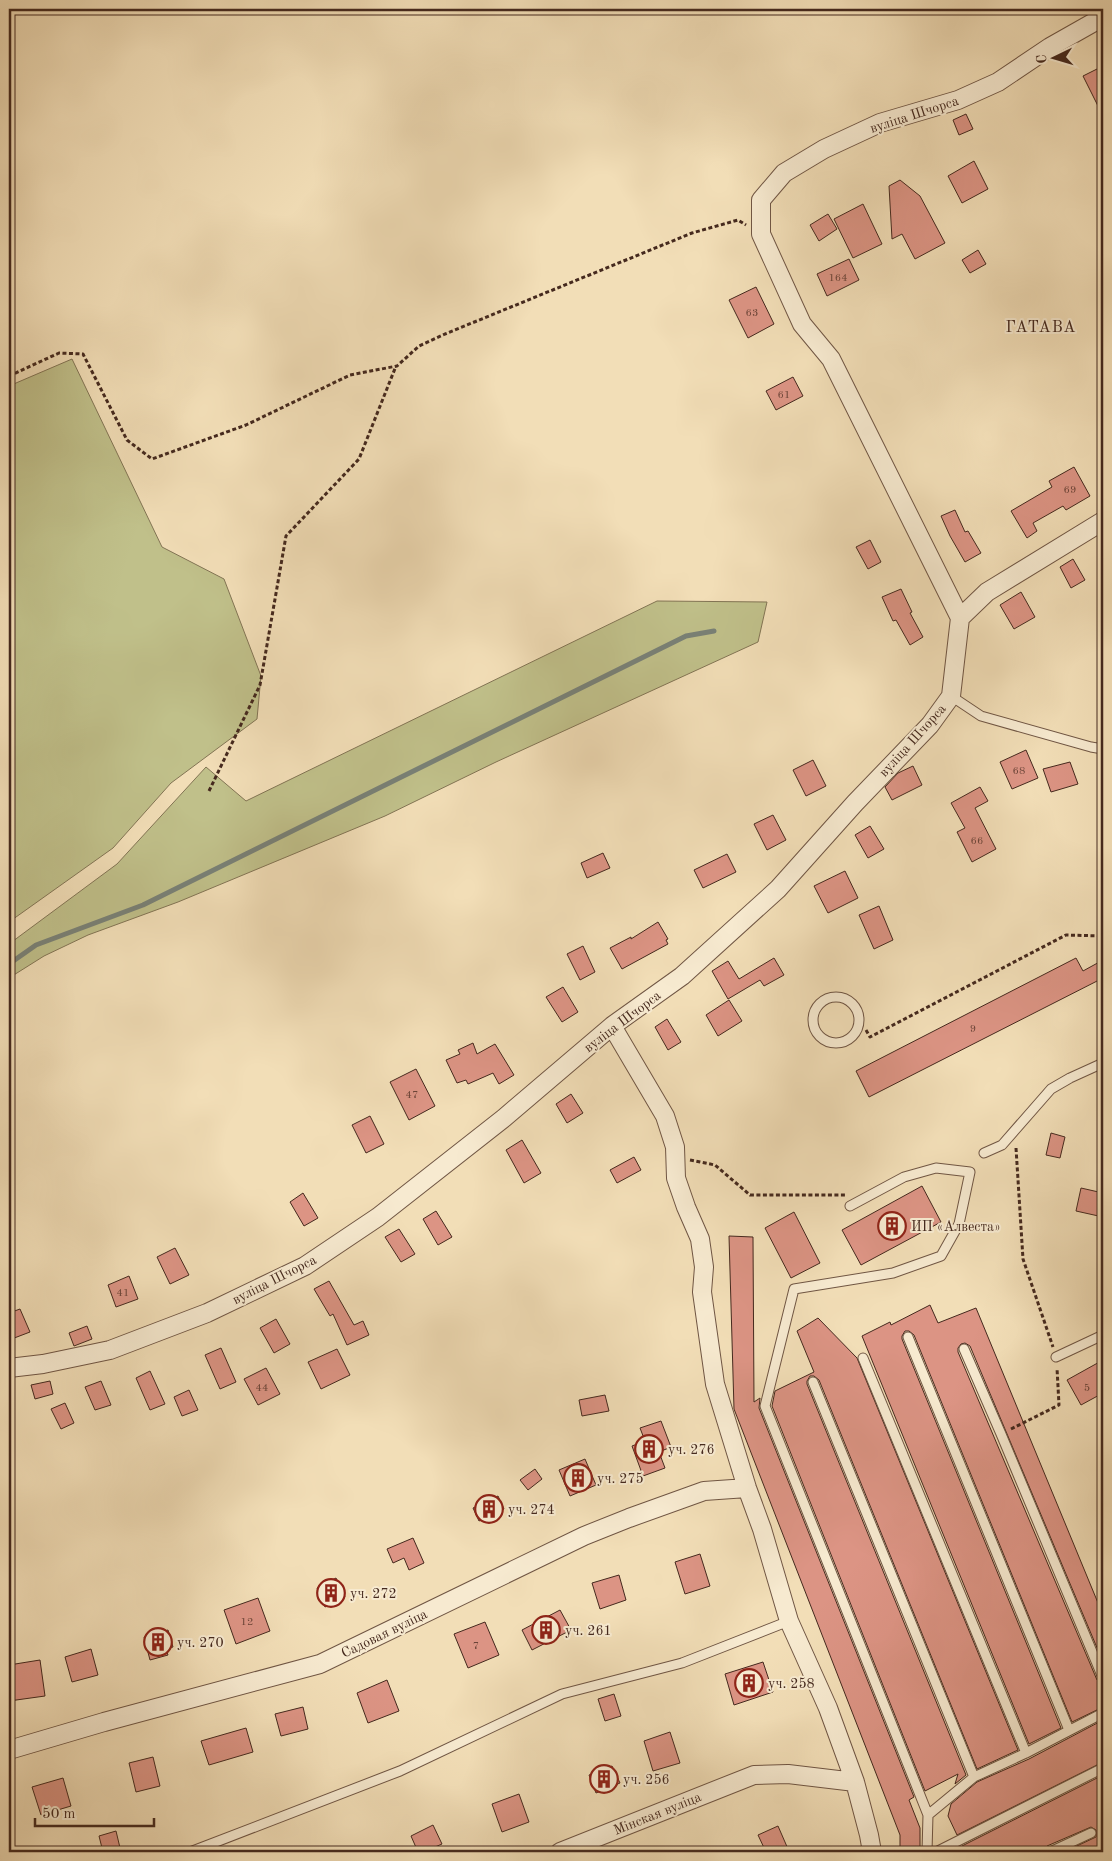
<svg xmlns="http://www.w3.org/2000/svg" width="1112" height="1861" viewBox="0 0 1112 1861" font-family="'Old Standard TT',serif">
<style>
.green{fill:#c0c08a;stroke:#827454}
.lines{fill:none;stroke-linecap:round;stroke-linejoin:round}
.stream{stroke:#798177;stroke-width:5}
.building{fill:#dc9484;stroke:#45291e}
.service-casing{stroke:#705644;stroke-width:11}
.minor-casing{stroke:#705644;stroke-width:20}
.path{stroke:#45291e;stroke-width:3;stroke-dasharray:4 2.5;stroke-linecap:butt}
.service{stroke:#f7ead0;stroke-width:9}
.minor{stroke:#f7ead0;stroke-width:18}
.labels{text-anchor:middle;stroke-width:4;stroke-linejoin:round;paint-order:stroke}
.number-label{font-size:11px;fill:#6b4438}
.street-label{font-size:14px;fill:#45291e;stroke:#f7ead0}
.poi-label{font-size:14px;fill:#45291e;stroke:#f7ead0;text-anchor:start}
.quarter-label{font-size:16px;letter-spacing:1px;fill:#45291e;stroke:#f7ead0}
</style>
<rect width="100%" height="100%" fill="#f2deb7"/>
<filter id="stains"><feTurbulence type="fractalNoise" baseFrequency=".004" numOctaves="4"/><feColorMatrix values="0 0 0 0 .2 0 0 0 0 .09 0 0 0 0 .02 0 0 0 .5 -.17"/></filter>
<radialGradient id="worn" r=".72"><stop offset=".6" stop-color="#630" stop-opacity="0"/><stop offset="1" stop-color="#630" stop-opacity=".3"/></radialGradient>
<path class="green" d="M72,359L162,547L224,579L261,676L257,719L171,783L113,848L9,922V386Z
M657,601L767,602L758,642L496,762L385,816L178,902L88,935L44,956L9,978V944L117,864L206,767L246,801Z"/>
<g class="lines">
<path class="stream" d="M9,964L36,945L143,905L686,636L714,631"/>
</g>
<path class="building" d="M1103,66V116L1083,76Z
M966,114L973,129L959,135L953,120Z
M974,161L988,189L962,203L948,176Z
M900,180L920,196L945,243L915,259L902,234L892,239L889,186Z
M863,204L882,244L853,258L834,219Z
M828,214L837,229L819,241L810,225Z
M978,250L986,264L970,273L962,260Z
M849,259L859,280L827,296L817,274Z
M756,287L774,324L748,338L729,300Z
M793,377L803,396L776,410L766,391Z
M1074,467L1090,496L1066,510L1063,506L1033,523L1037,531L1027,538L1011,511L1052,487L1049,481Z
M955,510L965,532L968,531L981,553L965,562L950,536L941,516Z
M870,540L881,562L868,569L856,547Z
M1073,559L1085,580L1071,588L1060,567Z
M901,589L912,612L910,613L923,637L910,645L896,620L893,621L882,597Z
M1021,592L1035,617L1014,629L1000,605Z
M1026,750L1038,778L1012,789L1000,762Z
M813,760L826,786L806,796L793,770Z
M1070,762L1078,784L1051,792L1043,769Z
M913,766L922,785L892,800L885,787L898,773Z
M980,787L988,801L975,808L996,849L972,862L957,832L965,828L951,803Z
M773,815L786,840L767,850L754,824Z
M870,826L884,849L868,858L855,835Z
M603,853L610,868L587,878L581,863Z
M727,854L736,872L703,888L694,870Z
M845,871L858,898L828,913L814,886Z
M879,906L893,940L874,949L859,915Z
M658,922L668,939L666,940L668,944L622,969L610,948L631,937V939Z
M583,946L595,972L580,980L567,954Z
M774,958L784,975L764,986L760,980L728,999L712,971L728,961L739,979Z
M1076,958L1083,971L1103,960V978L869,1097L856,1071Z
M563,987L578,1012L562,1022L546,997Z
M729,1000L742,1021L718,1036L706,1015Z
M667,1019L681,1042L668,1050L655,1027Z
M473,1043L477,1054L495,1044L514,1075L499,1084L493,1073L468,1084L466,1080L457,1083L446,1060L460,1054L458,1050Z
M416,1069L435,1106L409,1120L390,1082Z
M571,1094L583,1113L567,1123L556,1104Z
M370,1116L384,1144L366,1153L352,1125Z
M1051,1133L1065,1137L1060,1158L1046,1155Z
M522,1140L541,1173L524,1183L506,1150Z
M634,1157L641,1170L617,1183L610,1170Z
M922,1186L941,1222L861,1265L842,1230Z
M1081,1188L1103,1193V1217L1076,1211Z
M303,1193L318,1218L304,1226L290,1202Z
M436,1211L452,1237L438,1245L423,1219Z
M794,1212L820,1263L791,1278L765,1228Z
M399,1229L415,1254L401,1262L385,1237Z
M729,1236L753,1237L754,1402L760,1398L759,1408L914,1797L909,1800L920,1828V1852H900V1835L734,1409Z
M175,1248L189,1275L170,1284L157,1257Z
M129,1276L138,1299L116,1307L108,1285Z
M329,1281L354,1325L363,1321L369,1335L347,1345L333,1314L330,1316L314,1289Z
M930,1305L938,1323L976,1308L1103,1615V1662L970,1346L965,1343L961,1344L958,1348V1352L1097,1680L1103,1684V1707L1072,1722L914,1335L909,1331H905L902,1336V1339L1061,1728L1029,1744L862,1336L890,1322L891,1325Z
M20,1309L30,1332L9,1340V1313Z
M818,1318L857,1358L1018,1750L977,1769L819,1380L814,1376H810L807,1381V1384L966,1775L955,1784L958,1774L925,1791L772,1406L775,1391L814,1372L797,1331Z
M276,1319L290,1344L274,1353L260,1328Z
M87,1326L92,1339L74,1346L69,1333Z
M221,1348L236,1382L220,1389L205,1355Z
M337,1349L350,1375L321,1389L308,1362Z
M1103,1360V1393L1081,1405L1067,1380Z
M266,1368L280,1394L258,1405L244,1379Z
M150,1371L165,1404L150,1410L136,1378Z
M50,1381L53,1394L35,1399L31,1385Z
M101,1381L111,1405L95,1410L85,1387Z
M189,1390L198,1410L182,1416L174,1397Z
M605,1395L609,1411L582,1416L579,1400Z
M65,1403L74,1423L61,1429L51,1409Z
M661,1421L671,1447L659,1452L665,1468L643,1476L632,1446L645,1441L640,1428Z
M585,1459L596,1485L570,1496L559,1470Z
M535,1469L542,1479L528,1490L520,1480Z
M498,1496L504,1509L479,1521L473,1508Z
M413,1538L424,1563L409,1570L404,1558L393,1563L387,1549Z
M700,1554L710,1586L685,1594L675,1562Z
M619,1575L626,1600L600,1609L592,1583Z
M336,1578L345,1597L325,1607L317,1588Z
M258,1598L270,1631L236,1644L224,1610Z
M560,1610L571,1630L532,1650L522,1630Z
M485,1622L499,1655L468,1668L454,1634Z
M168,1630L173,1647L166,1649L168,1655L150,1660L144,1637Z
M91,1649L98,1675L72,1682L65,1657Z
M40,1660L45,1696L9,1701V1665Z
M763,1662L773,1692L734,1705L725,1674Z
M387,1680L399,1711L368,1723L357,1693Z
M614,1694L621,1716L605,1721L598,1699Z
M303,1707L308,1729L281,1736L275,1714Z
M1103,1720V1762L957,1835L948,1816L951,1804L977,1782L1029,1759Z
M246,1728L253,1752L209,1765L201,1741Z
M670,1732L680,1763L653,1771L644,1741Z
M153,1757L160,1786L136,1792L129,1763Z
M612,1766L620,1783L596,1793L589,1775Z
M1103,1775V1852H1064L1096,1837V1830L1091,1827L1047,1846L1044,1852H965L962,1846Z
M63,1778L71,1806L41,1815L32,1787Z
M519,1794L529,1822L502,1832L492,1804Z
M433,1825L442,1844L435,1847L434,1852H418L411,1836Z
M778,1826L788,1849L778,1852H766L758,1835Z
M116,1831L121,1852H103L99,1836Z"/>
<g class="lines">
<defs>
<path id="service" d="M951,696L981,716L1091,747L1103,749
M813 1020a23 23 0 1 1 46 0a23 23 0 1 1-46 0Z
M984,1153L1002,1145L1051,1089L1070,1078L1103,1063
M850,1206L904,1177L936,1168L970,1172L959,1224L941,1256L893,1273L794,1289L765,1406L928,1815L927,1852
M908,1337L1069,1730
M964,1349L1001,1434L1103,1678
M1056,1357L1103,1335
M863,1358L1026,1753
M813,1382L974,1777
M928,1815L974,1777L1026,1753L1103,1713
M190,1852L400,1771L562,1694L682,1663L789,1621
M936,1852L1103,1768
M1050,1852L1091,1833"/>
<path id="minor" d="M960,618L831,359L802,324L761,234V200L784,173L824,149L880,123L958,100L998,82L1050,47L1103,17
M612,1026L665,1116L675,1147L676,1178L686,1207L700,1239L704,1267L702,1292L715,1384L747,1488L762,1529L789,1621L828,1708L855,1782L869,1835L872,1852
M9,1368L43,1364L110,1350L207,1313L305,1266L378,1217L504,1118L612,1026L682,976L778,889L855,803L930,725L951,696L960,618L987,592L1103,521
M9,1750L104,1722L320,1664L584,1536L629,1518L704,1491L747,1488
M560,1852L754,1775L788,1774L855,1782"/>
</defs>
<use href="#service" class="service-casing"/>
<use href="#minor" class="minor-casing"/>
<path class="path" d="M9,376L59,353L83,354L127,440L152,459L246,425L350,375L397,366L419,346L445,334L692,233L738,220L746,225
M209,791L260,685L286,536L359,459L396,366
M866,1030L870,1037L1066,935L1103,936
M1016,1148L1023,1259L1053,1347
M690,1160L715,1165L750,1195H845
M1011,1429L1059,1405L1057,1368"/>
<use href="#service" class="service"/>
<use href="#minor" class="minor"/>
</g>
<defs>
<symbol id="building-ring" viewBox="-11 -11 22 22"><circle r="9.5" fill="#f7ead0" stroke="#8f2418" stroke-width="1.5"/><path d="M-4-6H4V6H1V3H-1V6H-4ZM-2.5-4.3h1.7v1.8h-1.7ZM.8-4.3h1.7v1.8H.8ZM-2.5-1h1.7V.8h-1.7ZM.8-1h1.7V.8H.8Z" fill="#8f2418"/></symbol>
</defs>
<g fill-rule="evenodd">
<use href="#building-ring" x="876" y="1210" width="32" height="32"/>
<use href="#building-ring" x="633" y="1433" width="32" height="32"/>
<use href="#building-ring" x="562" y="1462" width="32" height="32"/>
<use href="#building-ring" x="473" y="1493" width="32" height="32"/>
<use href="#building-ring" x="315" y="1577" width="32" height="32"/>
<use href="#building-ring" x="530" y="1614" width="32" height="32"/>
<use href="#building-ring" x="142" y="1626" width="32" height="32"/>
<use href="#building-ring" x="733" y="1667" width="32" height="32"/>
<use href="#building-ring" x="588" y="1763" width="32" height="32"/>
</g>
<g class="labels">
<g class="number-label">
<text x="838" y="281">164</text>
<text x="752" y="316">63</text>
<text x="784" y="398">61</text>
<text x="1070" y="493">69</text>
<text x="1019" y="774">68</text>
<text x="977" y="844">66</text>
<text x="973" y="1032">9</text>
<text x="412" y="1098">47</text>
<text x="123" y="1296">41</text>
<text x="262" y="1391">44</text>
<text x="1087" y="1391">5</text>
<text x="247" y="1625">12</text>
<text x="476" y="1649">7</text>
</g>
<g class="street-label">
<text transform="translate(914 114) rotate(-18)" y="5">вуліца Шчорса</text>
<text transform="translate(912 740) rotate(-48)" y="5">вуліца Шчорса</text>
<text transform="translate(622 1021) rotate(-37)" y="5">вуліца Шчорса</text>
<text transform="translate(274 1279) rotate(-27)" y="5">вуліца Шчорса</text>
<text transform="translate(384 1633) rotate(-26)" y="5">Садовая вуліца</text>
<text transform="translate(657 1813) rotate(-22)" y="5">Мінская вуліца</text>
</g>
<g class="poi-label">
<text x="911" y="1231">ИП «Алвеста»</text>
<text x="668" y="1454">уч. 276</text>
<text x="597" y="1483">уч. 275</text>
<text x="508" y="1514">уч. 274</text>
<text x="350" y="1598">уч. 272</text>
<text x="565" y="1635">уч. 261</text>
<text x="177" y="1647">уч. 270</text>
<text x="768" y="1688">уч. 258</text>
<text x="623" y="1784">уч. 256</text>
</g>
<g class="quarter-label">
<text x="1041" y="332">ГАТАВА</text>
</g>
</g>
<rect width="1112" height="1861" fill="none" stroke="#f2deb7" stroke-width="30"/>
<rect x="10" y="10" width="1092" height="1841" fill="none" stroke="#45291e" stroke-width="2.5"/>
<rect x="15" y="15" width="1082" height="1831" fill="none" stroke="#45291e"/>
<g transform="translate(1054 58) rotate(265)" stroke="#f7ead0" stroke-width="4" paint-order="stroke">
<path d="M0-4L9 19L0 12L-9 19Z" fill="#45291e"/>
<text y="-8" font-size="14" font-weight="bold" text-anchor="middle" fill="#45291e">С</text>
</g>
<path d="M35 1818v8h119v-8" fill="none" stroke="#45291e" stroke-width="2.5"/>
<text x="42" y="1818" font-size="15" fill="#45291e" stroke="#f7ead0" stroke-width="4" paint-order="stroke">50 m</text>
<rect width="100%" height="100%" filter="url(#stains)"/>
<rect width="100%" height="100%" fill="url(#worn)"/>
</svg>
